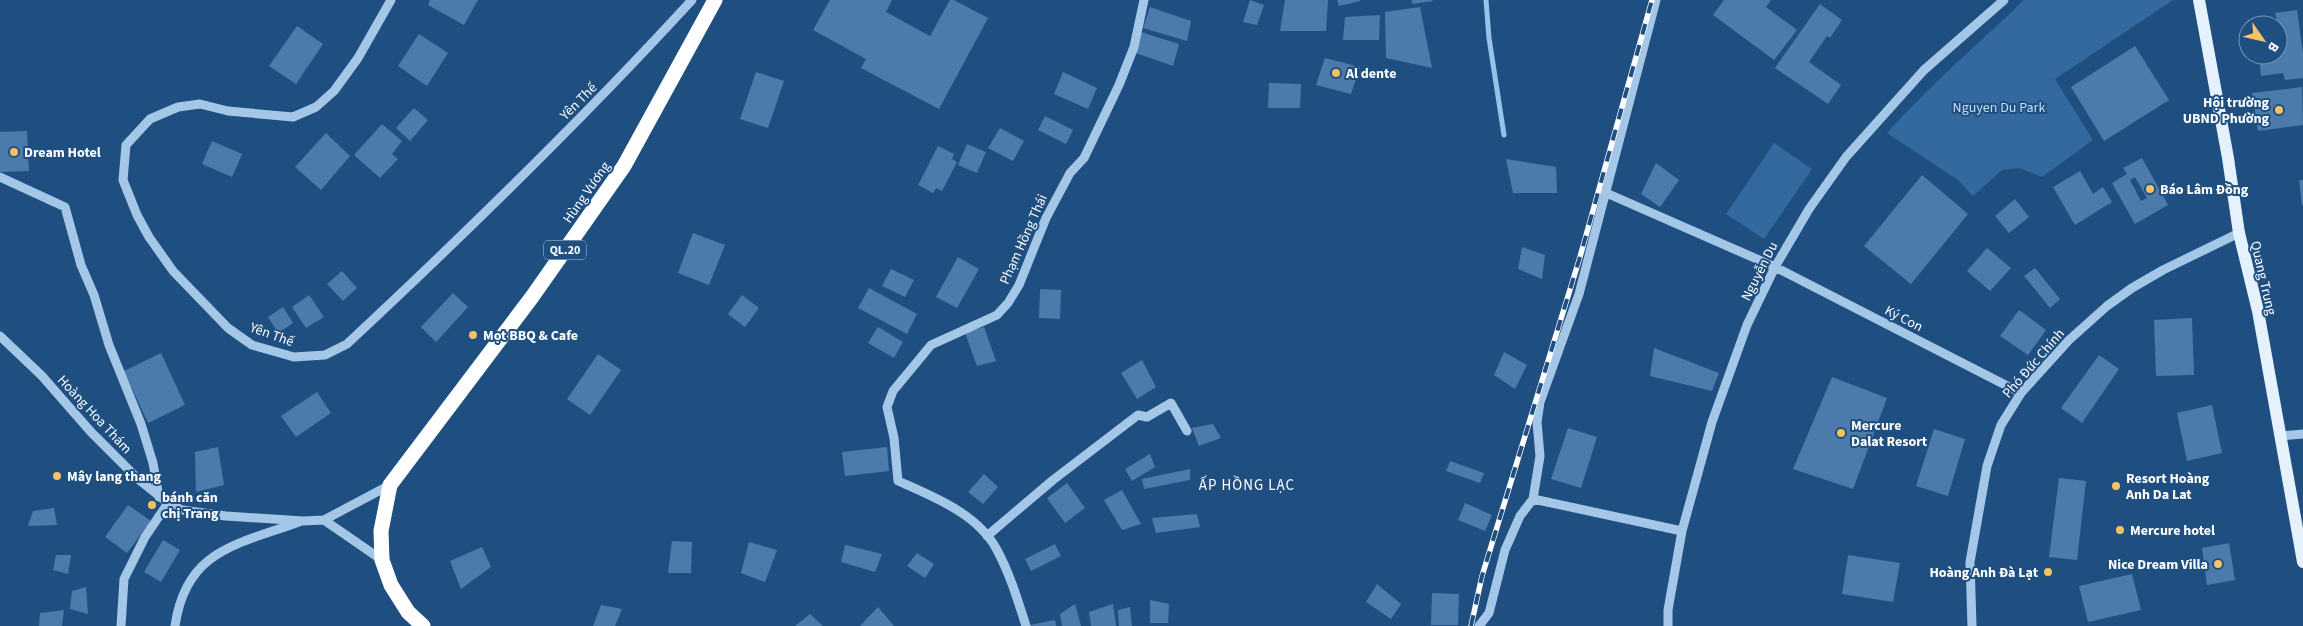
<svg xmlns="http://www.w3.org/2000/svg" width="2303" height="626" viewBox="0 0 2303 626" font-family="'Source Sans 3',sans-serif">
<style>
.green{fill:#33699e}
.lines{fill:none;stroke-linecap:round;stroke-linejoin:round}
.stream{stroke:#97c2e9;stroke-width:5}
.building{fill:#4c7bab;fill-rule:evenodd}
.minor{stroke:#a4c7e8;stroke-width:9}
.major{stroke:#e6f1fe;stroke-width:12}
.highway{stroke:#fff;stroke-width:15}
.rail-casing{stroke:#fff;stroke-width:5.5}
.rail{stroke:#1f4f80;stroke-width:4;stroke-dasharray:11;stroke-linecap:butt}
.poi-dot{fill:#f6c364;stroke:#1f4f80;stroke-width:2}
.labels{text-anchor:middle;stroke-width:4;stroke-linejoin:round;paint-order:stroke}
.shield{fill:#1f4f80;stroke:#bccad9;stroke-width:1}
.shield-label{font-size:12px;font-weight:bold;fill:#fff}
.poi-label{font-size:14px;font-weight:bold;fill:#fff;stroke:#1f4f80;text-anchor:start}
.street-label{font-size:14px;fill:#fff;stroke:#1f4f80}
.park-label{font-size:14px;fill:#c8dff6;stroke:#1f4f80}
.neighbourhood-label{font-size:15px;letter-spacing:1px;fill:#fff;stroke:#1f4f80}
</style>
<rect width="100%" height="100%" fill="#1f4f80"/>
<path class="green" d="M2024,0H2173L2055,79L2093,140L2042,177L2019,168L2002,170L1973,196L1958,180L1887,133C1930,85 1978,44 2024,0Z
M1774,143L1812,169L1764,239L1726,214Z"/>
<g class="lines">
<path class="stream" d="M1486,0L1489,38L1504,135"/>
</g>
<path class="building" d="M430,0H478L464,25L428,5Z
M830,0H892L886,12L930,36L950,0H954L988,18L939,109L861,68L866,59L813,30Z
M1250,0L1264,5L1257,25L1243,22Z
M1285,0H1328L1326,31H1280Z
M1337,0H1360V1L1339,6Z
M1412,0H1432L1433,1L1412,4Z
M1724,0H1771L1766,7L1797,30L1774,60L1713,15Z
M1820,4L1842,20L1830,38L1827,36L1809,62L1841,85L1828,104L1775,68Z
M1150,7L1191,21L1187,41L1143,28Z
M1420,7L1432,68L1386,58L1385,12Z
M2297,10L2303,54V78L2285,80L2283,73L2261,76L2259,55H2278V25L2275,13Z
M1380,15L1379,40H1343L1345,17Z
M297,26L323,44L296,84L269,66Z
M1141,32L1179,44L1173,66L1133,52Z
M419,34L448,53L427,86L398,66Z
M2135,46L2169,100L2104,141L2071,87Z
M1325,58L1360,67L1351,94L1316,85Z
M756,72L784,81L768,128L740,119Z
M1063,72L1097,88L1088,109L1054,94Z
M1269,83L1301,84L1300,108H1268Z
M2302,87L2303,125L2258,131L2252,93Z
M414,108L428,120L410,141L396,128Z
M1045,116L1073,130L1066,144L1038,130Z
M382,124L402,141L392,154L398,159L380,178L354,155Z
M1000,128L1024,141L1013,161L988,148Z
M27,131L29,171L0,172V132Z
M326,133L350,156L321,190L295,167Z
M212,141L242,154L232,177L202,164Z
M967,144L986,152L977,173L958,165Z
M938,146L954,154L952,159L957,162L942,191L936,188L933,193L918,185Z
M2142,158L2168,205L2135,224L2112,183L2127,174L2123,168ZM2135,177L2147,198L2141,201L2130,180Z
M1506,159L1556,167L1557,193H1513Z
M1656,163L1679,180L1660,207L1641,194Z
M2080,171L2093,194L2103,187L2112,202L2075,225L2053,187Z
M1922,175L1968,214L1911,284L1864,246Z
M2299,180H2303V205H2302Z
M2015,199L2029,217L2009,233L1995,216Z
M693,233L725,245L709,285L678,273Z
M1522,247L1545,255L1542,279L1518,269Z
M1987,248L2011,268L1990,291L1967,271Z
M958,257L979,269L957,308L936,297Z
M2035,268L2060,299L2050,308L2024,276Z
M891,269L914,280L905,297L882,286Z
M342,271L357,288L343,301L327,284Z
M869,288L917,314L907,334L858,308Z
M1040,289L1061,290L1060,319L1039,318Z
M453,293L468,307L436,342L421,327Z
M309,295L324,317L306,328L292,307Z
M742,295L759,308L745,327L728,314Z
M283,307L293,323L278,333L268,317Z
M2019,310L2046,330L2028,355L2000,336Z
M2192,318L2194,375L2156,376L2154,320Z
M878,327L903,342L894,358L868,343Z
M984,327L996,361L977,366L965,333Z
M1654,348L1719,373L1712,391L1650,376Z
M1504,352L1527,365L1515,389L1494,375Z
M161,353L185,405L148,423L124,371Z
M598,354L621,370L590,415L567,399Z
M2099,355L2119,369L2082,423L2061,408Z
M1142,360L1156,387L1137,399L1121,373Z
M1832,377L1887,398L1853,489L1793,469Z
M317,392L331,413L296,437L281,416Z
M2212,405L2222,453L2187,461L2177,413Z
M1213,424L1221,438L1199,446L1192,428Z
M1568,428L1597,437L1581,488L1551,479Z
M1934,429L1965,439L1948,496L1916,486Z
M218,447L224,485L196,492L195,452Z
M887,447L889,471L845,476L842,452Z
M1150,454L1155,467L1132,481L1125,469Z
M1450,461L1484,473L1480,483L1446,471Z
M1190,469V480L1144,489L1142,479Z
M984,474L998,487L983,504L968,492Z
M2059,478L2086,481L2077,560L2049,557Z
M1067,483L1085,508L1065,523L1047,498Z
M1122,490L1141,524L1122,530L1104,500Z
M1465,503L1492,515L1485,531L1458,520Z
M128,505L151,521L127,553L105,537Z
M54,508L57,525L28,526L33,511Z
M1197,514L1200,527L1156,533L1152,518Z
M163,540L180,550L161,582L144,572Z
M672,541L692,542L691,573H668Z
M749,542L777,550L765,582L741,573Z
M2229,543L2235,580L2207,585L2202,548Z
M1055,544L1061,556L1031,571L1025,559Z
M845,545L882,554L875,572L841,562Z
M482,547L491,567L461,589L450,561Z
M917,553L934,564L925,578L907,566Z
M56,555H71L68,574L53,570Z
M1848,555L1900,563L1893,602L1842,594Z
M2132,574L2141,610L2088,622L2079,586Z
M1377,584L1401,604L1391,619L1366,602Z
M86,587L88,614L70,609L72,591Z
M1432,593L1459,594L1458,625H1431Z
M1150,600L1169,604L1168,623H1150Z
M1075,604L1081,626H1062L1060,614Z
M1113,604L1116,626H1091L1089,612Z
M601,605L622,609L615,626H593Z
M878,607L894,626H860Z
M1130,607L1132,626H1119L1118,610Z
M64,610L62,626H39L40,613Z
M810,614L823,626H795Z
M1055,620L1056,626H1030V625Z"/>
<g class="lines">
<path class="minor" d="M391,0L358,58L334,91L316,107L293,117L228,111L200,104L178,107L150,119L126,145L123,180L137,215L149,237L173,271L228,328L252,345L294,357L325,355L347,344C466,233 582,120 692,0
M0,177L65,207L81,265L94,295L109,345L141,424L153,463L159,497
M1604,192L1775,267L2021,393
M0,336L42,376L91,432L138,479L168,503L182,510L226,516L303,521L324,520L390,485
M2280,436L2303,434
M1533,499L1682,531
M324,520L382,560
M987,536L1053,480L1138,415L1147,417L1171,403L1187,431
M121,626L124,579L145,537L168,503
M175,626C186,550 236,545 299,522
M1026,626C1018,601 1010,574 997,550C978,514 934,497 898,481L894,438L887,407L893,391L931,345L997,315L1008,303L1019,285L1046,218L1070,173L1084,158L1119,85L1134,47L1144,0
M1479,626L1489,613L1505,550L1520,516L1533,499L1540,456L1537,422L1540,402L1579,294L1656,0
M1668,626V610L1682,531L1712,422L1747,325L1775,267L1809,209L1846,157L1924,70L2004,0
M1972,626L1970,562L1987,466L2001,425L2021,393L2069,340L2107,306L2132,288L2163,270L2239,233"/>
<path class="major" d="M2199,0L2228,158L2239,233L2258,311L2303,562"/>
<path class="highway" d="M423,626L408,612L391,585L382,560L381,531L390,485L532,297L624,166L715,0"/>
<defs>
<path id="rail" d="M1471,626L1482,576L1580,257L1652,0"/>
</defs>
<use href="#rail" class="rail-casing"/>
<use href="#rail" class="rail"/>
</g>
<g class="poi-dot">
<circle cx="1336" cy="73" r="5"/>
<circle cx="2279" cy="110" r="5"/>
<circle cx="14" cy="152" r="5"/>
<circle cx="2150" cy="189" r="5"/>
<circle cx="473" cy="335" r="5"/>
<circle cx="1841" cy="433" r="5"/>
<circle cx="57" cy="476" r="5"/>
<circle cx="2116" cy="486" r="5"/>
<circle cx="152" cy="505" r="5"/>
<circle cx="2120" cy="530" r="5"/>
<circle cx="2218" cy="564" r="5"/>
<circle cx="2048" cy="572" r="5"/>
</g>
<g class="labels">
<rect class="shield" x="544" y="240.5" width="42" height="19" rx="4"/>
<g class="shield-label">
<text x="565" y="254">QL.20</text>
</g>
<g class="poi-label">
<text x="1346" y="78">Al dente</text>
<text x="2269" y="107" text-anchor="end">Hội trường<tspan x="2269" dy="16">UBND Phường</tspan></text>
<text x="24" y="157">Dream Hotel</text>
<text x="2160" y="194">Báo Lâm Đồng</text>
<text x="483" y="340">Mọt BBQ &amp; Cafe</text>
<text x="1851" y="430">Mercure<tspan x="1851" dy="16">Dalat Resort</tspan></text>
<text x="67" y="481">Mây lang thang</text>
<text x="2126" y="483">Resort Hoàng<tspan x="2126" dy="16">Anh Da Lat</tspan></text>
<text x="162" y="502">bánh căn<tspan x="162" dy="16">chị Trang</tspan></text>
<text x="2130" y="535">Mercure hotel</text>
<text x="2208" y="569" text-anchor="end">Nice Dream Villa</text>
<text x="2038" y="577" text-anchor="end">Hoàng Anh Đà Lạt</text>
</g>
<g class="street-label">
<text transform="translate(578 101) rotate(-45)" y="5">Yên Thế</text>
<text transform="translate(586 192) rotate(-55)" y="5">Hùng Vương</text>
<text transform="translate(1023 239) rotate(-66)" y="5">Phạm Hồng Thái</text>
<text transform="translate(1759 271) rotate(-63)" y="5">Nguyễn Du</text>
<text transform="translate(2264 278) rotate(77)" y="5">Quang Trung</text>
<text transform="translate(1904 318) rotate(27)" y="5">Ký Con</text>
<text transform="translate(272 334) rotate(20)" y="5">Yên Thế</text>
<text transform="translate(2033 363) rotate(-49)" y="5">Phó Đức Chính</text>
<text transform="translate(95 414) rotate(47)" y="5">Hoàng Hoa Thám</text>
</g>
<g class="park-label">
<text x="1999" y="112">Nguyen Du Park</text>
</g>
<g class="neighbourhood-label">
<text x="1247" y="490">ẤP HỒNG LẠC</text>
</g>
</g>
<g transform="translate(2263 40) rotate(124)"><circle r="24" fill="#1f4f80" stroke="#7995b3"/>
<path d="M0-4L9 19L0 12L-9 19Z" fill="#f6c364"/>
<text y="-8" font-size="14" font-weight="bold" text-anchor="middle" fill="#ffffff">B</text>
</g>
</svg>
